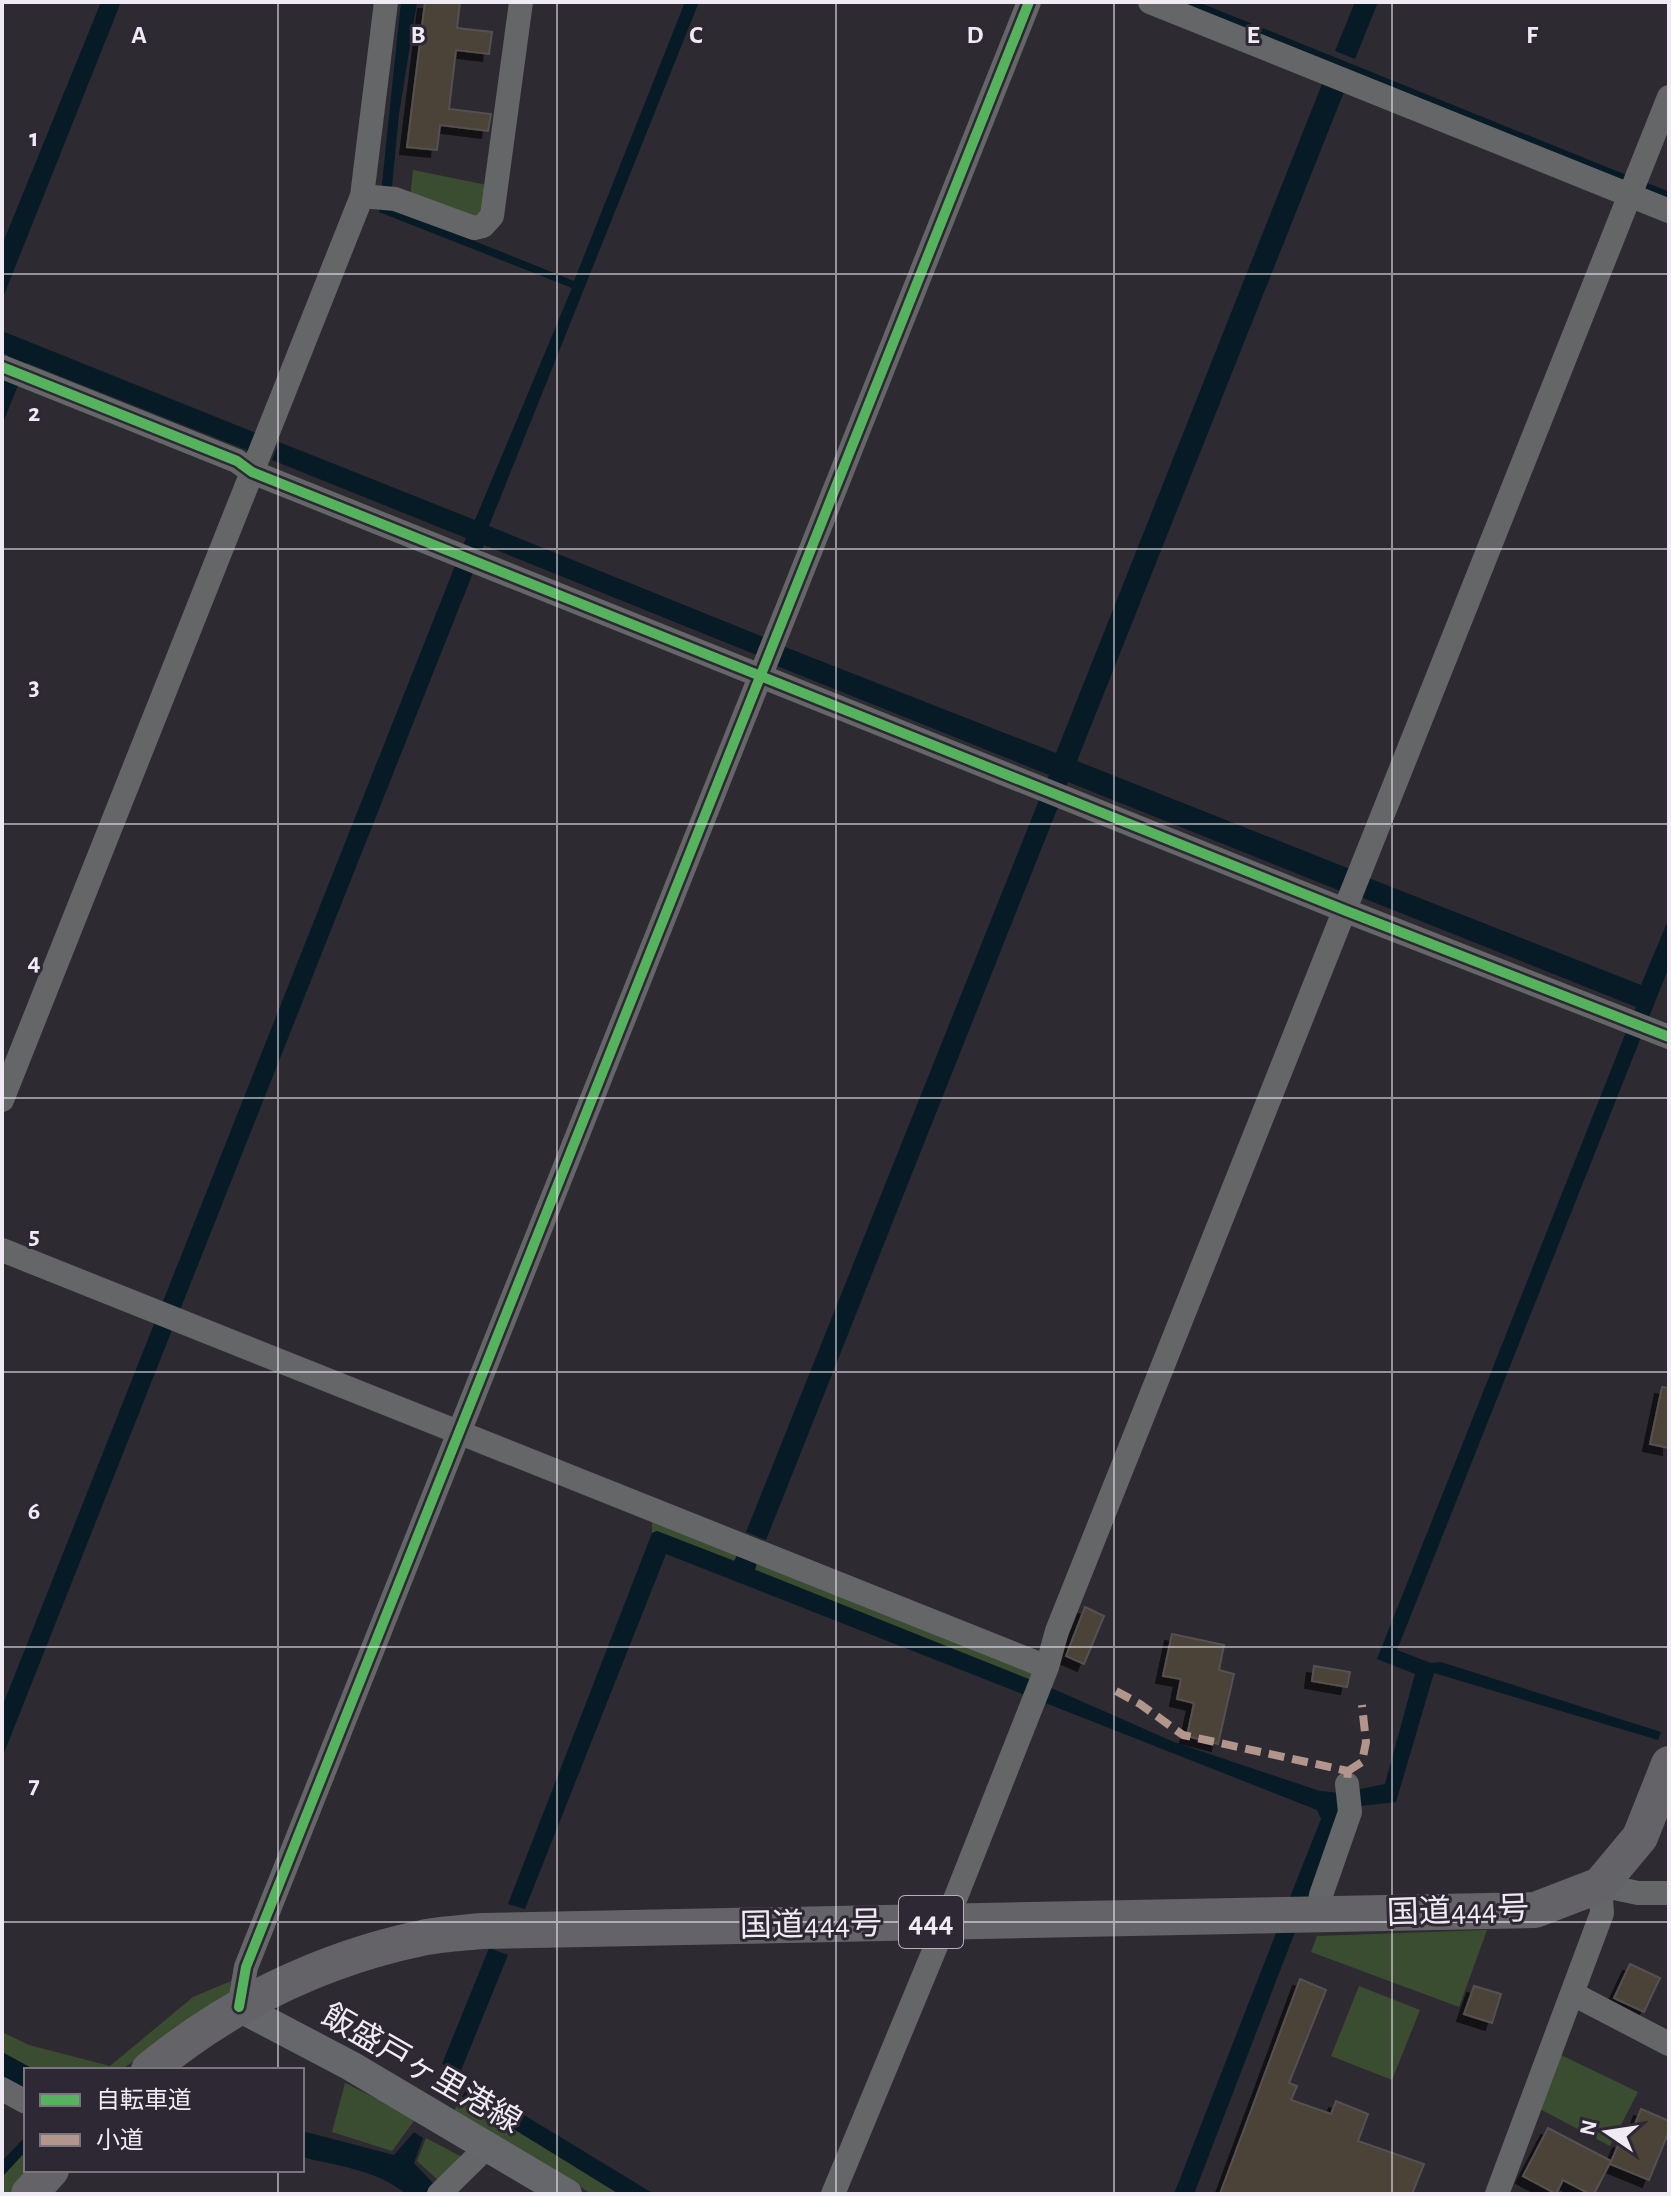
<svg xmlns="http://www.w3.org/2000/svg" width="1671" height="2196" viewBox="0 0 1671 2196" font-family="'Alegreya Sans','Noto Sans JP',sans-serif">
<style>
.green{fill:#3b4d31}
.water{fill:#071b26}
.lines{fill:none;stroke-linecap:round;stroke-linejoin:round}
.stream{stroke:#071b26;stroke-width:6}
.building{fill:#4b4239;stroke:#555151;stroke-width:2;filter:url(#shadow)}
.minor{stroke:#646668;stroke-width:24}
.major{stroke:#66676a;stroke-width:30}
.highway{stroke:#646468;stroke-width:36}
.quiet{stroke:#b2968c;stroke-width:8;stroke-dasharray:16 8;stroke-linecap:butt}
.cycleway-casing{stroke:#2e2734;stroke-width:15}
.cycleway{stroke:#56b35d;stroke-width:10}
.grid{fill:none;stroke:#efeaf3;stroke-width:2;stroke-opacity:0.55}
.labels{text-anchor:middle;stroke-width:6;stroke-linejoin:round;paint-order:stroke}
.shield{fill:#2e2734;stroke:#b5b0ba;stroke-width:2}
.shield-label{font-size:30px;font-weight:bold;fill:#efeaf3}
.street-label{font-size:32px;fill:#efeaf3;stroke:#2e2734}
.grid-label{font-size:26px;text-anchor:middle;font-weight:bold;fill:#efeaf3;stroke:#2e2734;stroke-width:6;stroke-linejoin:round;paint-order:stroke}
</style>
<defs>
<filter id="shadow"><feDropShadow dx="-7" dy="7" stdDeviation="0" flood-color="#0009"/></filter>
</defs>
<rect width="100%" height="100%" fill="#2e2a31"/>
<path class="green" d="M413,170L492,186L476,223L410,198Z
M652,1519L739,1551L735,1561L657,1531L652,1533Z
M758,1559L1033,1670L1031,1680L754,1569Z
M1487,1930L1459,2007L1311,1952L1317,1936Z
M231,1981L229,1993L121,2070H35L2,2052V2032L29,2045L110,2066L193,1997Z
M1359,1986L1420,2010L1392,2080L1331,2056Z
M1559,2054L1638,2092L1610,2146L1538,2108Z
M345,2083L416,2118L392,2151L332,2132Z
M462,2097L619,2194H592L454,2111Z
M426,2138L464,2158L440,2182L417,2161Z
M26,2151V2170H34L12,2194H2V2177Z"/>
<path class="water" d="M101,2H121L2,300V245Z
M401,2H417L399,114L390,207L574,281L685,2H699L489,526L766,638L759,656L484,545L2,1758V1707L466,538L272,460L279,442L475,520L572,288L379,212Z
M1355,2H1378L1355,59L1335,51Z
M1322,84L1344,92L1077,761L1350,869L1343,892L1068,782L766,1540L746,1532L1049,775L772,664L780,645L1056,753Z
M2,331L256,433L249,451L27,363L2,425V371L8,355L2,353Z
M1366,877L1641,985L1669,918V967L1397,1650L1431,1663L1441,1662L1661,1732L1658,1740L1434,1673L1396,1802L1343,1808L1307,1902H1288L1321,1819L1317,1810L1043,1702L1049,1687L1174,1742L1320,1791L1341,1793L1385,1784L1415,1674L1377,1659L1636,1007L1358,896Z
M657,1531L734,1561L739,1551L758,1559L755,1570L1031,1680L1025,1695L666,1554L525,1909L508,1904L652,1533Z
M1295,1932L1194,2194H1174L1276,1933Z
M489,1948L508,1955L460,2073L442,2064Z
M2,2052L35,2070H26V2092L2,2079Z
M470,2082L654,2194H619L462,2097Z
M302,2131L394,2155L414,2132L423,2138L414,2163L443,2194H406C377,2170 338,2166 302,2157Z
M26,2136V2151L2,2177V2161Z"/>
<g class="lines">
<path class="stream" d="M1190,2L1626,178
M1647,186L1669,195"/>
</g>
<path class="building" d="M425,2H460L457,28L492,32L489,54L456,50L449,109L491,114L488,131L440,125L437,150L407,147Z
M1662,1387L1669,1388V1448L1650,1444Z
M1085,1607L1104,1616L1084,1664L1066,1656Z
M1172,1634L1224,1645L1219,1670L1234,1674L1218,1744L1187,1736L1194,1703L1177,1699L1181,1679L1163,1676Z
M1314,1666L1350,1672L1347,1687L1312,1681Z
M1630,1964L1660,1978L1644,2012L1614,1998Z
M1300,1979L1326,1990L1289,2083L1297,2086L1291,2100L1331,2114L1336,2101L1368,2114L1358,2141L1424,2164L1412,2194H1220Z
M1474,1986L1501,1994L1492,2023L1464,2014Z
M1641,2109L1669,2121V2131L1649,2180L1610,2164L1620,2141L1627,2144Z
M1548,2128L1611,2161L1594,2194H1590L1563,2180L1556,2194L1523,2176Z"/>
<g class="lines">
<path class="minor" d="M1150,2L1669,211
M362,196L395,199L474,228L483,226L492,216L521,2
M2,367L237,461L252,472L1344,910L1669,1037
M2,1100L362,196L386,2
M2,1250L1047,1667L946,1922L833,2194
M1047,1667L1057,1631L1669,97
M1318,1914L1321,1895L1350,1812L1347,1784
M1573,1994L1669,2044
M239,2007L246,1967L1029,2
M2,2089L26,2102
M439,2194L488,2146
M1497,2194L1602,1913L1600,1885L1638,1893H1669"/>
<path class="major" d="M239,2007L351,2066L567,2194"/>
<path class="highway" d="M149,2070C228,2005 321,1959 422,1938C441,1934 462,1933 482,1931L1535,1910L1600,1885L1640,1837L1669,1764
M29,2194L51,2170"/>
<path class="quiet" d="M1116,1691L1140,1704L1183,1735L1348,1771L1347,1784
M1348,1771L1362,1762L1366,1742L1362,1705"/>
<defs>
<path id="cycleway" d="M2,367L237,461L252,472L1344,910L1669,1037
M239,2007L246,1967L1029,2"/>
</defs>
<use href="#cycleway" class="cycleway-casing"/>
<use href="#cycleway" class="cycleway"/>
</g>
<path class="grid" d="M278,2V2070M557,2V2194M836,2V2194M1114,2V2194M1392,2V2194M2,274H1669M2,549H1669M2,824H1669M2,1098H1669M2,1372H1669M2,1647H1669M2,1922H1669M278,2170V2194"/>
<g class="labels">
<rect class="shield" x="899" y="1896" width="64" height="52" rx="6"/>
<g class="shield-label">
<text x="931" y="1932">444</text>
</g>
<g class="street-label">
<text transform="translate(1458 1910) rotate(-2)" y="11">国道444号</text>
<text transform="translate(811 1924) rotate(-1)" y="11">国道444号</text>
<text transform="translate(422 2068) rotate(30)" y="11">飯盛戸ヶ里港線</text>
</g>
</g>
<g class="grid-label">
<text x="139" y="43">A</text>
<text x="418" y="43">B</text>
<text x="696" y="43">C</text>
<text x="975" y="43">D</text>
<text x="1253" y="43">E</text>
<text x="1532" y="43">F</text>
<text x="34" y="146">1</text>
<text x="34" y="421">2</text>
<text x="34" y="695">3</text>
<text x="34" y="970">4</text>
<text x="34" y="1244">5</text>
<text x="34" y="1519">6</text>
<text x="34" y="1793">7</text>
</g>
<rect width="1671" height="2196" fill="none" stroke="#efeaf3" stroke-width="8"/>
<rect x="24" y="2068" width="280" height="104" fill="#2e2734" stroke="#7b7580" stroke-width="2"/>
<rect x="40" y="2094" width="40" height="12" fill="#56b35d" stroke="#7b7580" stroke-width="2"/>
<text x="96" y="2108" font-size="24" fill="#efeaf3">自転車道</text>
<rect x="40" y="2134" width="40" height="12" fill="#b2968c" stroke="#7b7580" stroke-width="2"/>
<text x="96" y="2148" font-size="24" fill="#efeaf3">小道</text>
<g transform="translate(1607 2132) rotate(283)" stroke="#2e2734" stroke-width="6" paint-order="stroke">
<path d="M0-6L14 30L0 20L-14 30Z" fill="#efeaf3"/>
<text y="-12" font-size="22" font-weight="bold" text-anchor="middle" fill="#efeaf3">N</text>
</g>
</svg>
